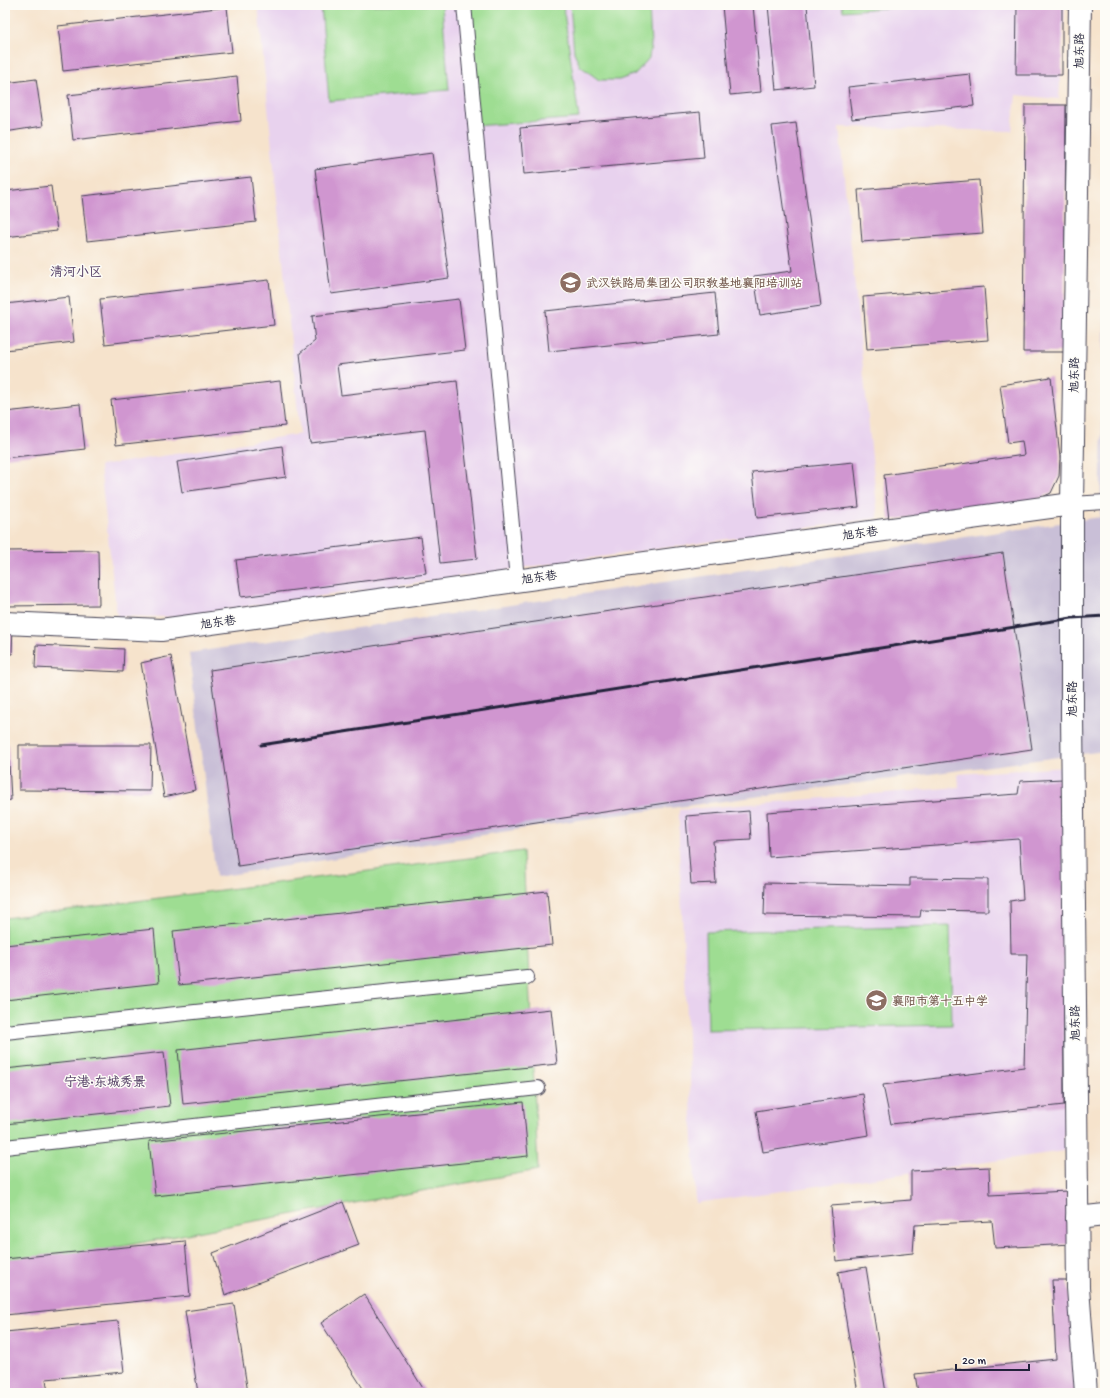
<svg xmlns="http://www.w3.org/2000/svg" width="1110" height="1398" viewBox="0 0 1110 1398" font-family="'Gochi Hand','LXGW WenKai TC',sans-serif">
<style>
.built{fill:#e8d2ee}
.industrial{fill:#c9bfd7}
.green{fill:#9edd92;stroke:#608066}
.building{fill:#d096d0}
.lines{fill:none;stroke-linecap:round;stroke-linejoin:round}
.lane-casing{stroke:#423f51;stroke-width:16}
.street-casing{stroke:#423f51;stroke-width:24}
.secondary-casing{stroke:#423f51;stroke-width:24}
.lane{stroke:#fff;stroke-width:14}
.street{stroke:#fff;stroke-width:22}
.secondary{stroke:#fff;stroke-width:22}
.rail{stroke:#22223b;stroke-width:3}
.labels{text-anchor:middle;stroke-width:3;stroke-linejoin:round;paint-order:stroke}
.street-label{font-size:12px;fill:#22223b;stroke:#fdfcf7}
.education-label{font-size:12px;font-weight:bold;fill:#785e54;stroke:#fdfcf7;text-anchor:start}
.neighbourhood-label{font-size:13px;font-weight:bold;fill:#5f4b6f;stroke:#fdfcf7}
</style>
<rect width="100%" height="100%" fill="#fdfcf7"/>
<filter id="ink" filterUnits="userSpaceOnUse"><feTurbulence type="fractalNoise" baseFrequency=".025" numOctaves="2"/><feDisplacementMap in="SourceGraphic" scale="8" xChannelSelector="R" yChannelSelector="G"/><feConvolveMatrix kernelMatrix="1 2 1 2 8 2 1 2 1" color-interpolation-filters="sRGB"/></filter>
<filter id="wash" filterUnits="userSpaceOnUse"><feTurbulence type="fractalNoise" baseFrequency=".012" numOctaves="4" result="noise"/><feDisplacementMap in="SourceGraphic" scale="16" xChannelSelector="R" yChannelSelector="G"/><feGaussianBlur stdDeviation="0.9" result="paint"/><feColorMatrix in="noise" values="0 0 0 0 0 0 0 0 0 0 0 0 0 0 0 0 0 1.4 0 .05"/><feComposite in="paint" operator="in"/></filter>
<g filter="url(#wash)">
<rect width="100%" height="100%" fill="#f6e3cc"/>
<path class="built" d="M258,5H1065L1059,99L1016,95L1012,131L839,127L878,518L171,617L117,616L100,466L300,434Z
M1068,767L1064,1151L696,1203L679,851V810L959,787L958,774Z"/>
<path class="industrial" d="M1105,285V751L578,820L216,877L189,653L1100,517Z"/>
<path class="green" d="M321,5H442L449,90L329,101Z
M464,5H563L579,118L475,126Z
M570,5H649L651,45L649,58L635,74L619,80H599L580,66L574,52Z
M842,5H915V6L843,11Z
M523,851L538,1170L244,1223L5,1269V918Z
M950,926L952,1025L708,1030L706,932Z"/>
<g id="blocks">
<path class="building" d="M722,5H753L761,92L730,95Z
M768,5H807L814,86L776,90Z
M1017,5H1062V75H1016Z
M227,7L232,52L63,71L58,26Z
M970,74L974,106L852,119L848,87Z
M237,76L241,121L73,140L68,95Z
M36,79L43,126L5,132V83Z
M1025,105H1066L1064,352H1023Z
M700,112L704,158L524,174L520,128Z
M796,123L821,306L760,315L754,276L792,271L772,126Z
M432,153L449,278L331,294L315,169Z
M251,177L256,222L87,241L82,196Z
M979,180L983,233L862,242L858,190Z
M51,186L57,231L5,237V191Z
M269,280L274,325L105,344L100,299Z
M984,287L988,340L867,349L863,297Z
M715,293L719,334L549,351L545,311Z
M69,297L74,342L5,350V304Z
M459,299L465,350L337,365L341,395L457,381L477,559L440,563L425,430L310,443L300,353L315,341L312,316Z
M1051,377L1060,456L1059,476L1051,493L1034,501L889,520L884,475L1024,455L1022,441L1008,443L1000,385Z
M280,381L285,426L116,445L111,400Z
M80,404L85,449L5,458V412Z
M282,446L286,477L182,492L177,462Z
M854,462L859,507L757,518L752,472Z
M421,537L426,573L241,597L236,560Z
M98,550L99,605L5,606V551Z
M1003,553L1032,749L238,866L210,670Z
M5,624L13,625L12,654H5Z
M36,645L124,649L123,672L35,668Z
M171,656L195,790L164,797L141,663Z
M8,743L11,800L5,801V744Z
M19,745H151L150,791L19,790Z
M1063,779L1064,1105L891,1124L883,1085L1024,1067L1027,954H1011L1010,901L1023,899L1019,839L769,857L767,812L1018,794L1020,781Z
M749,811L751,839L713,841L716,883L691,884L686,816Z
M910,878L988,879V911L921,910L920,917L764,915L765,883L910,886Z
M547,891L552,945L179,985L173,931Z
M154,929L159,983L5,1000V945Z
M551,1009L557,1064L183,1104L178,1050Z
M164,1052L170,1106L5,1124V1069Z
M863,1094L869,1135L763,1152L756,1111Z
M523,1102L528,1156L155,1196L149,1141Z
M989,1167L990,1195L1067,1191L1072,1244L995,1248L992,1221L915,1225L913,1253L836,1261L831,1206L911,1200V1171Z
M343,1202L359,1245L225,1295L213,1253Z
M185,1241L190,1296L5,1315V1259Z
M866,1267L886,1393H858L838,1272Z
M1052,1280H1068L1077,1393H918L915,1374L1056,1359Z
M364,1294L426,1393H366L321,1323Z
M234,1304L248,1393H198L185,1311Z
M118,1321L124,1372L46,1379L48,1393H5V1332Z"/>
</g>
</g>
<g filter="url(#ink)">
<use href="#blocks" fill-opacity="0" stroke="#423f51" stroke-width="1"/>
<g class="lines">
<defs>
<path id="lane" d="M464,5L517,580
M1072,504L1105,502
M5,1032L527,977
M5,1147L538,1088"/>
<path id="street" d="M5,623L161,630L1072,504
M1077,1218L1105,1215"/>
<path id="secondary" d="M1080,5L1072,504V714L1078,1288L1086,1393"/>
</defs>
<use href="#lane" class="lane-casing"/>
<use href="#street" class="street-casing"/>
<use href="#secondary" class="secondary-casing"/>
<use href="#lane" class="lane"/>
<use href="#street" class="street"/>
<use href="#secondary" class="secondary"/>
<path class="rail" d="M261,745L1072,618L1105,616"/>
</g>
</g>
<defs>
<symbol id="university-disc" viewBox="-11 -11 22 22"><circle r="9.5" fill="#8d6e63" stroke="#fdfcf7"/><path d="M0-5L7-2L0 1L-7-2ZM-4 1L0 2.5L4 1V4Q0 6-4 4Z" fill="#fff"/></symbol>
<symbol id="school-disc" viewBox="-11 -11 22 22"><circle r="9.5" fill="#8d6e63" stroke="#fdfcf7"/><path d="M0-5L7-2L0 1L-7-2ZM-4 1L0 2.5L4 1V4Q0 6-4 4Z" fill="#fff"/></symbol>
</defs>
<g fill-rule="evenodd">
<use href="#university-disc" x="558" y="270" width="25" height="25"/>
<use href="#school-disc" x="864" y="988" width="25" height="25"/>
</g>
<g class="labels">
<g class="street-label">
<text transform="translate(1079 51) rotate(-89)" y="4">旭东路</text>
<text transform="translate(1074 375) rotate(-89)" y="4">旭东路</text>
<text transform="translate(860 533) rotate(-8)" y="4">旭东巷</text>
<text transform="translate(539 577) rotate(-8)" y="4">旭东巷</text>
<text transform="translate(218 622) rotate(-8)" y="4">旭东巷</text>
<text transform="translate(1072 699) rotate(-90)" y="4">旭东路</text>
<text transform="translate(1075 1023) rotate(-91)" y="4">旭东路</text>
</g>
<g class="education-label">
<text x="586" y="287">武汉铁路局集团公司职教基地襄阳培训站</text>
<text x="892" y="1005">襄阳市第十五中学</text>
</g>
<g class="neighbourhood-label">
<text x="76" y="276">清河小区</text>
<text x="105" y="1086">宁港·东城秀景</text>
</g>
</g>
<rect width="1110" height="1398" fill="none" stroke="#fdfcf7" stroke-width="20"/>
<path d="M956 1364v6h73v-6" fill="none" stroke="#22223b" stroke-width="2"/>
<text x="962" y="1364" font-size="12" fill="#22223b" stroke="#fdfcf7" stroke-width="3" paint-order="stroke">20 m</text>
</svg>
